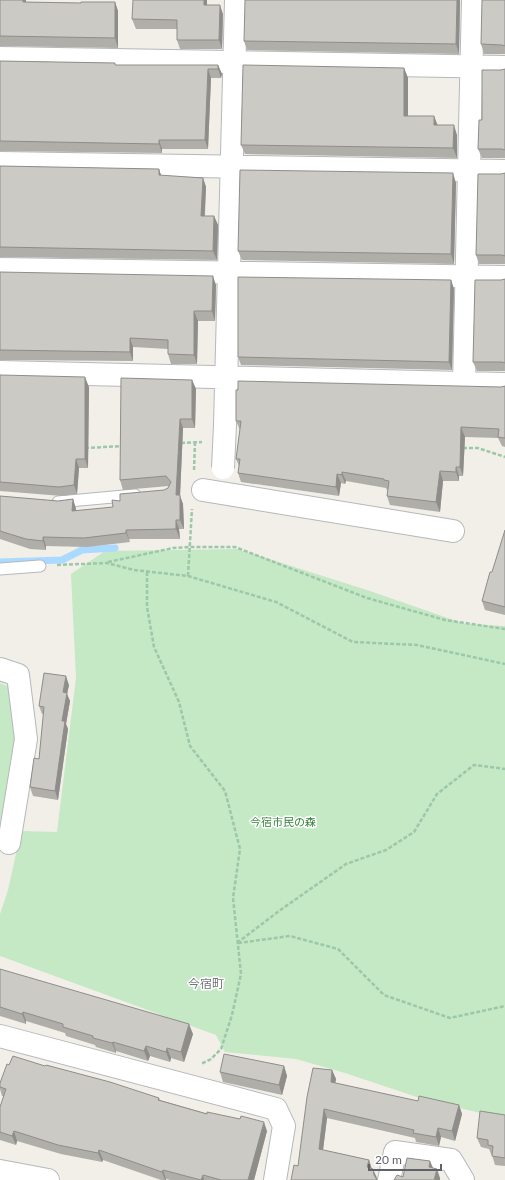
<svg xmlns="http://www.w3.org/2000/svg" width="505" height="1180" viewBox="0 0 505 1180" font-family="Lato,'Noto Sans JP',sans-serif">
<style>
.green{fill:#c5e8c5}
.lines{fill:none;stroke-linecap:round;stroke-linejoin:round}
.stream{stroke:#aadaff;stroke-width:7}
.lane-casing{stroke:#b5b8bc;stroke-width:13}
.street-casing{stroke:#b5b8bc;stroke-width:24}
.path{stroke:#9cc7a9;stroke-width:2.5;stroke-dasharray:4 2;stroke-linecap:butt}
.lane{stroke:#fff;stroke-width:11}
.street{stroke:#fff;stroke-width:22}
.street-bridge-casing{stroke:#b5b8bc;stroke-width:24;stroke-linecap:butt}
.street-bridge{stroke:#fff;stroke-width:22}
.wall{fill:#afaea9}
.shaded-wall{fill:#8f8d8a}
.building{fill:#cccac5;stroke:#8f8d8a}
.labels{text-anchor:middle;stroke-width:3;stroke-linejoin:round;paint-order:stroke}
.park-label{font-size:11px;fill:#348238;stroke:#fff}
.neighbourhood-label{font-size:12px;fill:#70757a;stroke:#fff}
</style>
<rect width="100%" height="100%" fill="#f1efe8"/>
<path class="green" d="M237,549L367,590L465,624L505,626V1119L423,1099L345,1073L296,1059L225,1052L216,1035L0,956V914L8,890L21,831L57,832L76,678L71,574L105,551Z
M0,683L8,686L15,742L0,825Z"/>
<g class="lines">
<path class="stream" d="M0,562L62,560L82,550L115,548"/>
<defs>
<path id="lane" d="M58,502L135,495
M0,569L40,566"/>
<path id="street" d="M0,58L505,67
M0,163L505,171
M0,269L505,277
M0,372L505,384
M464,384L473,0
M225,425L236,0
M203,490L453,531
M0,669L18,675L26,739L9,843
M0,1036L276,1109L284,1126L275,1180
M0,1171L48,1180
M389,1180L395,1152L451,1160L463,1180"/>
</defs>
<use href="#lane" class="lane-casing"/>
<use href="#street" class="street-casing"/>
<path class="path" d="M181,443L202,442
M85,448L124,446
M463,448H478L505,457
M194,470L195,442
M108,562L173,548L190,547H235L367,598L445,620L505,629
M57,565L107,563L134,570L188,576L276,602L353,642L417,645L505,664
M147,572V607L154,647L179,702L190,746L225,791L240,849L233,898L241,974L232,1015L221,1049L211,1059L201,1064
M188,576L192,509
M237,943L279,911L346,864L386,850L414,832L437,794L474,765L505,769
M238,943L290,936L338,949L384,995L450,1018L505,1006"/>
<use href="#lane" class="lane"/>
<use href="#street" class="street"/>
<defs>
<path id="street-bridge" d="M223,468L225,425"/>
</defs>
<use href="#street-bridge" class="street-bridge-casing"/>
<use href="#street-bridge" class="street-bridge"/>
</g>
<path class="wall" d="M0,0H26V2L81,3L115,2L118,11V48L0,46Z
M207,0V5L223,14L222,49H180L177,40V29H136L132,19Z
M460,0L459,54L247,50L244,41Z
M505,0V54H484L481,44Z
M0,61L115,63V65H218L222,74L221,78H211L208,149H162V153L0,151Z
M404,68L408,78V116H434L437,125L457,135V158L245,154L241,145Z
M505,69V158H482L478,149L482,120L501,70Z
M0,166L159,169L161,176L203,178L206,187L205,216H214L218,225L217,260L0,257Z
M505,173V264H479L476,255L501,174Z
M456,183L454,264L242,260L238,251Z
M0,272L216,285L215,321H198L197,364H171L168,354V349L133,347V361L0,360Z
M505,279V371H477L473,362L501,280Z
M451,280L454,289L452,370L241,365L238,357Z
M0,375L89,387L88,468H79L77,494L62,496L0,491Z
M192,380L196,389L195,428H183L180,496L183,504L184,529H179L180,539H129L130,542L87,547L46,546V550L30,549L0,539V496L58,501L73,499L76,509V511L113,507L120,501L164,490L168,488L169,486L123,490L120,480Z
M505,386V447L502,446L498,438L465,437L463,476H459V481H443L440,512L390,505L387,496L388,490H387L386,488L346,481L345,484L341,483L339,496L241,482L238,473L239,466L236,459L240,430L236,421L501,387Z
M505,530V615L485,610L482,601L492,572Z
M69,685L67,694L70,701L66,724L68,729L58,800L33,796L30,787L39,759L44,714H42L39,706Z
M0,969L193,1034L184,1062L171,1058L170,1062L150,1056L148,1061L116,1051V1053L96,1047L95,1045L66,1036L65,1033L26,1021V1024L0,1016Z
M9,1065L45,1066L159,1098L160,1100L267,1131L254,1180H170L166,1179V1180H161L103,1160L102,1162L61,1154L17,1141L16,1145L0,1140V1107L4,1096H2L0,1089V1083Z
M284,1066L287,1076L282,1095L223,1082L220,1072Z
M332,1070L336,1079L335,1083L418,1101L459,1105L462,1114L455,1141L441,1137L439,1146L416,1142L415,1138L327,1118L323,1150L369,1160L372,1169L377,1179L298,1166Z
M505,1115V1166L495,1165L492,1155L491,1154L489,1149L481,1147L477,1138Z"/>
<path class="shaded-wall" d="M23,0H26V11L23,2Z
M204,0H207V14L204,5Z
M457,0H460L459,54L456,44Z
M115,2L118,11V48L115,38Z
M220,5L223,14L222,49L219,40Z
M218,65L222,74L221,78L218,69Z
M404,68L408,78V126L404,116Z
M208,69L211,78L208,149L205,140Z
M434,116L438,126L434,125Z
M454,125L457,135V158L453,148Z
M159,140L162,149V153L159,144Z
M159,169L162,178L159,175Z
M453,173L456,183L454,264L451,254Z
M203,178L206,187L204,225L201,216Z
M214,216L218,225L217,260L213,251Z
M213,276L216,285L215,321L212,311Z
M451,280L454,289L452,370L449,362Z
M194,311L198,321L197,364L194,355Z
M130,338L133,347V361L130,352Z
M85,377L89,387L88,468L85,459Z
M192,380L196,389L195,428L192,419Z
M180,419L183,428L180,496L183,504L184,529L180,520L176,495Z
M461,427L465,437L463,476L460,467Z
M76,459L79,468L77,494L74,485Z
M456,467L459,476V481L456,472Z
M440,471L443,481L440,512L436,502Z
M342,472L346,481L345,484L342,475Z
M337,474L341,483L339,496L336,487Z
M73,499L76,509L75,520L72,511Z
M176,520L179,529L180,539L176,529Z
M126,530L130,542L126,533Z
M43,537L46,546V550L43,541Z
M66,676L69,685L67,694L70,701L66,724L68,729L58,800L55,791L62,721L63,692Z
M23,1012L26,1021V1024L22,1014Z
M189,1024L193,1034L184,1062L181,1052Z
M113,1042L116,1051V1053L112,1043Z
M146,1046L150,1056L148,1061L144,1051Z
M167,1048L171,1058L170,1062L166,1052Z
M284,1066L287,1076L282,1095L279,1085Z
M332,1070L336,1079L334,1091L331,1082Z
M459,1105L462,1114L455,1141L452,1131Z
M324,1109L327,1118L322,1158L319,1149Z
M264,1122L267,1131L254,1180H248Z
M438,1128L441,1137L439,1146L436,1137Z
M14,1131L17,1141L16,1145L12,1136Z
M99,1150L103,1160L102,1162L98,1153Z
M369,1160L372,1170L367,1167Z
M430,1161L434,1170L429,1167Z
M373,1169L377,1178V1180L374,1175Z
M437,1169L440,1178V1180H434Z
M163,1170L166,1179V1180H165L162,1172Z
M203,1175L204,1180H201Z"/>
<path class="building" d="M0,0H23V2L81,3V2H115V38L0,36Z
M133,0H204V5H220L219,40H177V20L132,19Z
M245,0H457L456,44L244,41Z
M482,0H505V46L502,45L481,44Z
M0,61L115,63V65H218V69H208L205,140H159V144L0,141Z
M243,65L404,68V116H434V125H454L453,148L241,145Z
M505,69V150L502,149H478L479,120H482V70H501Z
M0,166L159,169V175L203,178L201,216H214L213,251L0,247Z
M240,170L453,173L451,254L238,251Z
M505,173V256L502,255H476L478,174H501Z
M0,272L213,276L212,311H194V355L168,354V340L130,338V352L0,350Z
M238,277L451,280L449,362L238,357Z
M505,279V363L502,362H473L475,280H501Z
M0,375L85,377V459H76L74,485L59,487L0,482Z
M121,378L192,380V419H180L176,495H180V520H176V529L126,530V533L84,538L43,537V541L26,539L0,531V496L58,501L73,499L72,511L113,507L112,500L120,501V494L164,490L168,488L171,482L166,476L120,480Z
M238,381L501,387L505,386V438L498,437L499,429L461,427L460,467H456V472L440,471L436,502L387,496L389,481L384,480V479L342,472V475L337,474L336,487L238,473L240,459H236L241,421H236V390H238Z
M505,530V607L482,601L490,572H492Z
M44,673L66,676L63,692L67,693L62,721H65L55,791L30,787L34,758L39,759L44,707L39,706Z
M0,969L189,1024L181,1052L167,1048L166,1052L146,1046L144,1051L113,1042L112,1043L93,1038V1036L63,1027V1024L23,1012L22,1014L0,1007Z
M224,1054L284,1066L279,1085L220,1072Z
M13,1056L45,1066L46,1065L110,1082L159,1098L158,1100L207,1114V1112L240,1119L241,1116L264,1122L248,1180H221L203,1175L201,1180L163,1170L162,1172L99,1150L98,1153L58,1145L14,1131L12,1136L0,1132V1107L6,1089L0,1087V1083L7,1064L9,1065Z
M313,1068L332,1070L331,1082L418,1101L419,1096L459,1105L452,1131L438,1128L436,1137L413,1133L414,1130L324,1109L319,1149L369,1160L367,1167L373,1169L374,1175L377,1180H291L294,1165L298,1166L307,1097Z
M480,1111L505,1115V1158L492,1156L493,1146L488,1145V1140L477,1138Z
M407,1158L430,1161L429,1167L437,1169L434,1180H394L397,1175L403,1177Z"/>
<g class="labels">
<g class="park-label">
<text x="283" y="826">今宿市民の森</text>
</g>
<g class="neighbourhood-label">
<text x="206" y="988">今宿町</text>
</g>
</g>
<path d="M369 1164v6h72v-6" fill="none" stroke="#5f6368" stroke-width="2"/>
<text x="375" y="1164" font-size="12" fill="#5f6368" stroke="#ffffff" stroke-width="3" paint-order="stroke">20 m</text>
</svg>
